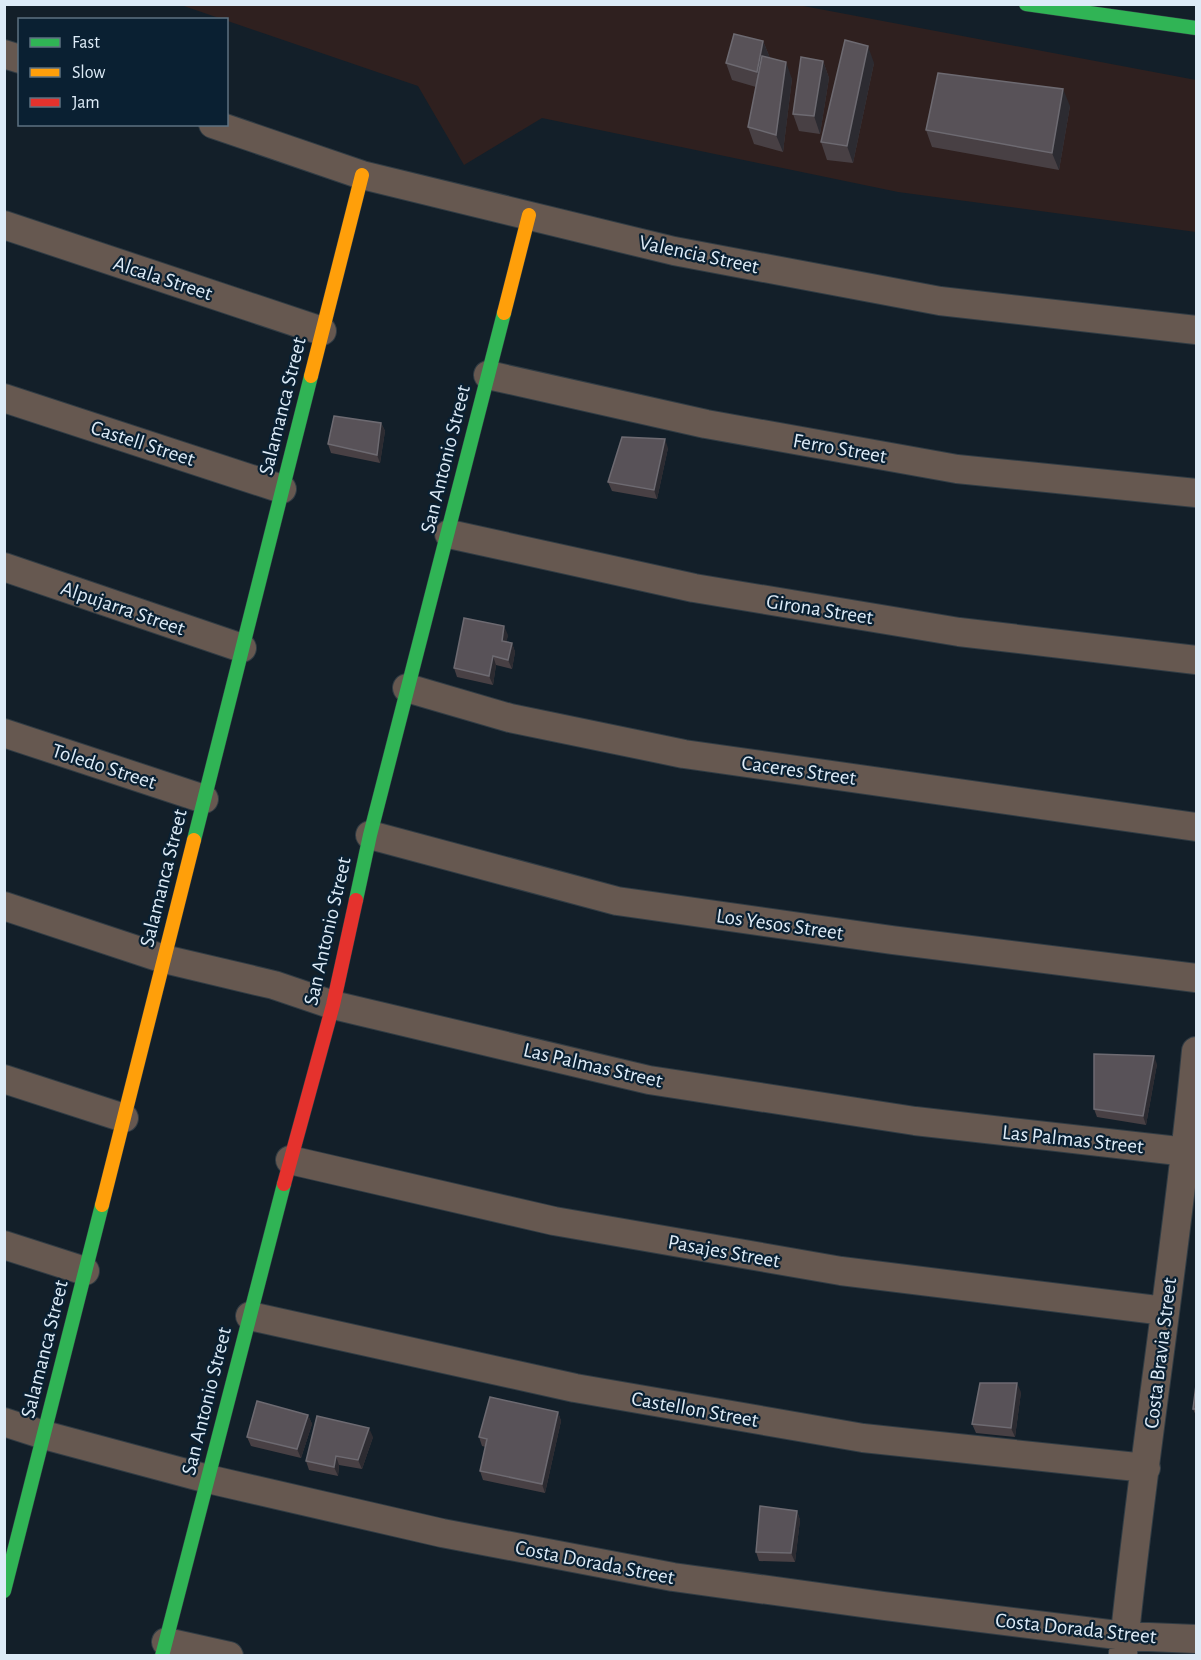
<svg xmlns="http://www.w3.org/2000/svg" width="1201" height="1660" viewBox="0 0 1201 1660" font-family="'Alegreya Sans',sans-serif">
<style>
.commercial{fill:#2f201f}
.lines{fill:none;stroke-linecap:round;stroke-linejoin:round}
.street-casing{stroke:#313c44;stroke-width:30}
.fast-casing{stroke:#313c44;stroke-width:15}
.slow-casing{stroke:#313c44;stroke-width:15}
.jam-casing{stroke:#313c44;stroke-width:15}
.street{stroke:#665850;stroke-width:28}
.fast{stroke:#30b455;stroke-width:14}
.slow{stroke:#ff9f0a;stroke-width:14}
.jam{stroke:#e5322d;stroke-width:14}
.wall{fill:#484044}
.shaded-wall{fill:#2c2b31}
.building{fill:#585258;stroke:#6d6a71;stroke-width:1.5}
.labels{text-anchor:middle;stroke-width:4.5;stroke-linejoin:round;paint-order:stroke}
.street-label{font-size:21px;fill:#ddebf7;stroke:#0a2032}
</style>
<rect width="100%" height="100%" fill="#131f29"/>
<path class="commercial" d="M181,5H798L1196,80V232L898,192L542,118L464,165L418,86Z"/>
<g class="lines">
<defs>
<path id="street" d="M4,54L20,59
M213,124L362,175L674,251L940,301L1196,330
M4,225L322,331
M488,375L706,424L957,469L1196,493
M4,398L282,489
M449,534L694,588L959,632L1196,660
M4,567L242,648
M407,688L510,718L684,754L1196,827
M4,733L204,799
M370,835L617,901L892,940L1196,978
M4,906L164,959L274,985L333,1005L649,1080L915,1121L1196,1153
M4,1079L124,1118
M290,1160L554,1221L841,1271L1165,1311
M4,1245L85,1271
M250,1316L575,1388L863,1438L1146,1468
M4,1422L44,1435L208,1479L442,1533L673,1577L884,1606L1125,1636L1196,1639
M166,1642L229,1656
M1123,1653C1143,1452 1177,1252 1196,1051"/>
<path id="fast" d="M1026,4L1196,28
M194,840L311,376
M356,900L370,835L504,313
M4,1591L102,1205
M162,1656L284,1184"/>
<path id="slow" d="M504,313L529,215
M311,376L362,175
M102,1205L194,840"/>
<path id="jam" d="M284,1184L333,1005L356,900"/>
</defs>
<use href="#street" class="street-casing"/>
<use href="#fast" class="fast-casing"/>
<use href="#slow" class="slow-casing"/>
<use href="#jam" class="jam-casing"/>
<use href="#street" class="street"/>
<use href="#fast" class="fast"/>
<use href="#slow" class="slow"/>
<use href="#jam" class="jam"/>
</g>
<path class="wall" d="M763,41L770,58L792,79L783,152L754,144L748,127L756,87L732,80L726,63Z
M823,61L829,78L820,134L799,131L793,114Z
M874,63L853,163L827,160L821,142Z
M1070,106L1059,170L932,147L926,130Z
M381,423L385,431L380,463L331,453L328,444Z
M668,448L657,499L612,491L608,482Z
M508,635L506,642L512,643L515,652L512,669L496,665L493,685L457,677L454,668Z
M1157,1064L1146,1125L1097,1117L1094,1109Z
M1197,1385V1418L1193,1409Z
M1021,1392L1015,1437L976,1433L972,1424Z
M558,1412L561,1421L545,1493L483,1480L480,1471L486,1447L482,1446L479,1437Z
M308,1415L312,1424L301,1458L251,1446L247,1437Z
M373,1437L362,1469L339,1465L338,1476L309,1470L306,1461Z
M797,1511L800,1520L795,1562L759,1561L756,1552Z"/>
<path class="shaded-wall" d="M763,41L770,58L763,89L757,72Z
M868,46L874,63L853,163L847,146Z
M823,61L829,78L820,134L814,116Z
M786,62L792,79L783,152L776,135Z
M1063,89L1070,106L1059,170L1052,153Z
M381,423L385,431L380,463L377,455Z
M665,439L668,448L657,499L654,490Z
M504,626L508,635L505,650L502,641Z
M512,643L515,652L512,669L508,660Z
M493,656L496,665L493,685L489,676Z
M1154,1056L1157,1064L1146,1125L1143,1116Z
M1017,1383L1021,1392L1015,1437L1011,1428Z
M558,1412L561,1421L545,1493L542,1484Z
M308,1415L312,1424L301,1458L297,1449Z
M369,1428L373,1437L362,1469L358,1460Z
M336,1456L339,1465L338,1476L334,1467Z
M797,1511L800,1520L795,1562L791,1553Z"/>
<path class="building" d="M734,34L763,41L757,72L726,63Z
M845,40L868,46L847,146L821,142Z
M762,56L786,62L776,135L748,127Z
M801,57L823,61L814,116L793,114Z
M938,73L1063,89L1052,153L926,130Z
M334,416L381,423L377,455L328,444Z
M622,437L665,439L654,490L608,482Z
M464,618L504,626L502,641L512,643L508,660L493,656L489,676L454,668Z
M1094,1054L1154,1056L1143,1116L1094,1109Z
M980,1383H1017L1011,1428L972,1424Z
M1196,1385H1197V1409H1193Z
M490,1397L558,1412L542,1484L480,1471L487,1439L479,1437Z
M257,1401L308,1415L297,1449L247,1437Z
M317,1416L369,1428L358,1460L336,1456L334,1467L306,1461Z
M760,1506L797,1511L791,1553L756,1552Z"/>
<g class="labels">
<g class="street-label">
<text transform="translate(699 254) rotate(12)" y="7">Valencia Street</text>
<text transform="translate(163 278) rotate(18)" y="7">Alcala Street</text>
<text transform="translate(282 406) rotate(-76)" y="7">Salamanca Street</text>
<text transform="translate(143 443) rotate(18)" y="7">Castell Street</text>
<text transform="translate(840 448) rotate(10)" y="7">Ferro Street</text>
<text transform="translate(445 459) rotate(-76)" y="7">San Antonio Street</text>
<text transform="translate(123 608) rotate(19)" y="7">Alpujarra Street</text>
<text transform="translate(820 609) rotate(9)" y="7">Girona Street</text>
<text transform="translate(104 766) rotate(18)" y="7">Toledo Street</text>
<text transform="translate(799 770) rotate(8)" y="7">Caceres Street</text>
<text transform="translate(163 878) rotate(-76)" y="7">Salamanca Street</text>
<text transform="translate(780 924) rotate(8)" y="7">Los Yesos Street</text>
<text transform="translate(327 931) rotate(-77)" y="7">San Antonio Street</text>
<text transform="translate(593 1065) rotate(13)" y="7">Las Palmas Street</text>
<text transform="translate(1073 1139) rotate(6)" y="7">Las Palmas Street</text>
<text transform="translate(724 1251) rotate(10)" y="7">Pasajes Street</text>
<text transform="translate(44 1349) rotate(-76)" y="7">Salamanca Street</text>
<text transform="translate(1160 1353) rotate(-83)" y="7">Costa Bravia Street</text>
<text transform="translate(206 1401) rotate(-76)" y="7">San Antonio Street</text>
<text transform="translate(695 1409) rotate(10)" y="7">Castellon Street</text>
<text transform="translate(595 1562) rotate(11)" y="7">Costa Dorada Street</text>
<text transform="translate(1076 1628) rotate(6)" y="7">Costa Dorada Street</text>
</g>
</g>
<rect width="1201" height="1660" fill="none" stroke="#ddebf7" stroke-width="12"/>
<rect x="18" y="18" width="210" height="108" fill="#0a2032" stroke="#5e7181" stroke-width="1.5"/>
<rect x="30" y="38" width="30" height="9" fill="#30b455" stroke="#5e7181" stroke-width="1.5"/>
<text x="72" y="48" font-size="18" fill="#ddebf7">Fast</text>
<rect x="30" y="68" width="30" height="9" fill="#ff9f0a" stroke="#5e7181" stroke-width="1.5"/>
<text x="72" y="78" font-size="18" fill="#ddebf7">Slow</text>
<rect x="30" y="98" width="30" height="9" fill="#e5322d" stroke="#5e7181" stroke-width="1.5"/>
<text x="72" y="108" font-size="18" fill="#ddebf7">Jam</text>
</svg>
